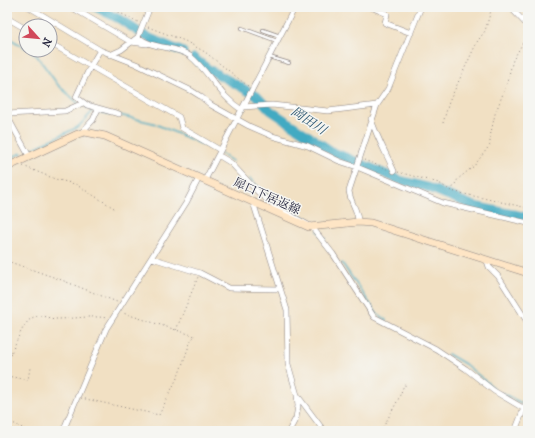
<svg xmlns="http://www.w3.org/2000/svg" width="535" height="438" viewBox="0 0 535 438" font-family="'IM FELL French Canon','Noto Serif JP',serif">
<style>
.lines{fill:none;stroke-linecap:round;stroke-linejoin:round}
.stream{stroke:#42aac2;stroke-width:1.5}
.river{stroke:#42aac2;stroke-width:9}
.lane-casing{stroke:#8a817f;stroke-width:4}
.street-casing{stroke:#8a817f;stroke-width:6}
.secondary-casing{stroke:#8a817f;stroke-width:8}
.path{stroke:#8a817f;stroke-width:1;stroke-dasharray:1 3;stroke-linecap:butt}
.lane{stroke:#fff;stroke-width:2.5}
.street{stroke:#fff;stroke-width:5}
.secondary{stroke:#fee5c5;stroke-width:7}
.labels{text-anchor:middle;stroke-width:3;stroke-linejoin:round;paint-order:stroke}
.street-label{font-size:12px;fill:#22223b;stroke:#f6f6f2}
.water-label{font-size:13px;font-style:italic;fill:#2f5871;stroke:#f6f6f2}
</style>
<rect width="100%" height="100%" fill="#f6f6f2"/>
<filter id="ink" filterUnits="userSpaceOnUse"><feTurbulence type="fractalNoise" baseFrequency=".025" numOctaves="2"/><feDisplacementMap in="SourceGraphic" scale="8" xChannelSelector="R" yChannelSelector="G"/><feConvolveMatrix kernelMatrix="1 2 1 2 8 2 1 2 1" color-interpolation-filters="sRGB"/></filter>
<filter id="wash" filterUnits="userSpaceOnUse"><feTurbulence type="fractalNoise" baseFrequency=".012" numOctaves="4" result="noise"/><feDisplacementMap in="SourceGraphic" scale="16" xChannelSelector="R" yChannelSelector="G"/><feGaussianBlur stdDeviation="0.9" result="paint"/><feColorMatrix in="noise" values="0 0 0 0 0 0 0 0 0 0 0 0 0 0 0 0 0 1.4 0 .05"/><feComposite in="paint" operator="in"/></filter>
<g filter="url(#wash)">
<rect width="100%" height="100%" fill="#f1e0c3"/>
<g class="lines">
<path class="stream" d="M7,37L26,48
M29,50L37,56L58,85L78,103
M86,107L97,112L110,114
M119,115L153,123L213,149
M30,150L78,127L94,110
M220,153L232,161
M7,159L22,153
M250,179L276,203L310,220
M318,231L325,239
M342,263L377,314L386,320
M448,354L465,364L494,388
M502,393L523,404"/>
<path class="river" d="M95,7L121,20L145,36L183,52
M194,58L210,70L257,96L270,110L333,152L400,180L427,187L474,206L528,217"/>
</g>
</g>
<g filter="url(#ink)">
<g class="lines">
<defs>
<path id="lane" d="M242,28L277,41
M263,30L280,36
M269,57L289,63"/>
<path id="street" d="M29,7L100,50L136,64L192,91L200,96L211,105L249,126L272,136L308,146L339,161L357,167L443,203L528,223
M71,7L131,42L147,44
M371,7L387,14L385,23L411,33
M510,7L528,26
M7,18L26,29
M138,37C153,50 175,45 190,56C209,71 219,96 242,110
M50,43L179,117L182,128L220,150
M100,50L90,67L76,97L87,105L119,114
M110,55L121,50L138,37L150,7
M243,107L272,105L328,111L377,105
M7,114L65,111L83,103
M7,116L29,156
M371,119C377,138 386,153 394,171
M81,133L93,120L98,109
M218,155L231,163L258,192L277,208L312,227L333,254L374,317L436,349L466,369L494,391L528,411
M205,180L295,7
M253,202L287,310L288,364L297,395L298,406L296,418L289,431
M358,222C358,209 351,205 349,191L377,105L388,89L421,7
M152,258L200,273L229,288L279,289
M487,261L489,267L498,276L528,323
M297,395L324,431
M63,431L106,329L186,203L199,178
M515,431L528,398"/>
<path id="secondary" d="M7,167L78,134L85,132L105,136L309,227L358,222L371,223L528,273"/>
</defs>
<use href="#lane" class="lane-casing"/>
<use href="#street" class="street-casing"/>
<use href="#secondary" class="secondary-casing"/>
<path class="path" d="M108,7L138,22
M148,27L185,41L205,52L248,86
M443,123L449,102L477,42L485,31L492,7
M364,160L387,169
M23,166L55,179L75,184L114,208
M398,172L439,183L451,191L528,208
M451,191L458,179L474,166L490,145V137L495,114L506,86L513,60L528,34
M7,261L59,279L117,302
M176,330L198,277
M7,352L10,355L7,362
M10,355C16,344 22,324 32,318C40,313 49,319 57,319C73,319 91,315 107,318
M7,376L28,380L30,368
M81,398L159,415L179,374L191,340L195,336L123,313
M7,420L28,431
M381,431L398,400L404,385L408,386"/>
<use href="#lane" class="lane"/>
<use href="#street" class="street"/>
<use href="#secondary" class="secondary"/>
</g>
</g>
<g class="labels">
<g class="street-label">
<text transform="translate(267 196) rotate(24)" y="4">犀口下居返線</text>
</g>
<g class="water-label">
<text transform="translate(309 120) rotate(33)" y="5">岡田川</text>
</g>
</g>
<rect width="535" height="438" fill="none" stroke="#f6f6f2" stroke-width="24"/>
<g transform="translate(38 38) rotate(117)"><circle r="19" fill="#f6f6f2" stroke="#a1a1a9"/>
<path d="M0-3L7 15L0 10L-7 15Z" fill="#d1495b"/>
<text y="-6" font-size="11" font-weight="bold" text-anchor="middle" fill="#22223b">N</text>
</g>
</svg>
